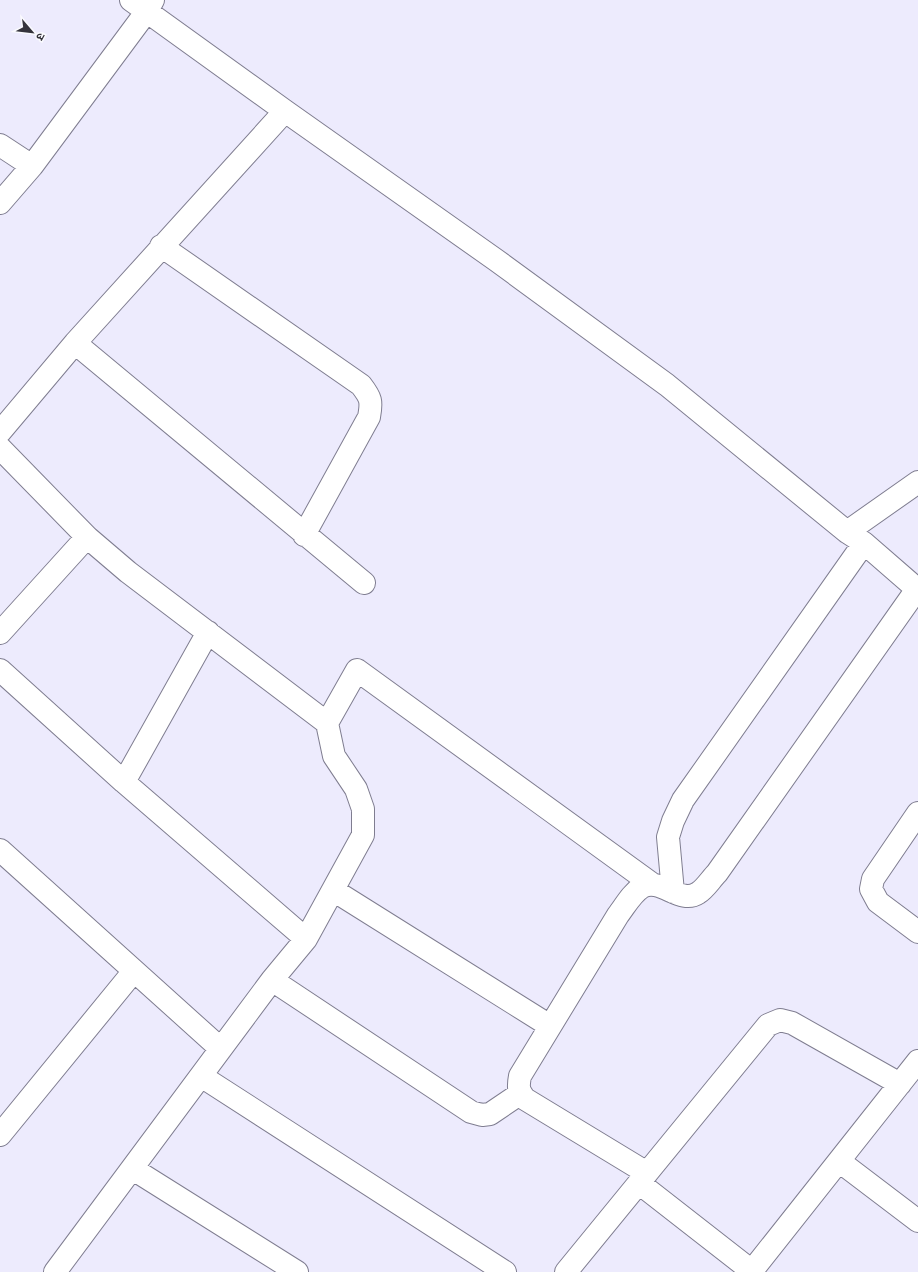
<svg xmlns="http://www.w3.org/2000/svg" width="918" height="1272" viewBox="0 0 918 1272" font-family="'Open Sans','Noto Sans Devanagari',sans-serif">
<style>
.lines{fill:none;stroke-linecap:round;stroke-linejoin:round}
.minor-casing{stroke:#7f7d90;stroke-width:24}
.minor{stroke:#fff;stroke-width:22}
</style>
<rect width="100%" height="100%" fill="#edebfd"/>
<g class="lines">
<defs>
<path id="minor" d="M131,0L285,111L496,260L667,385L847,532L864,543L918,590
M0,145L32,166
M0,203L32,166L147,11L153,0
M161,246L361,385C371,398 372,401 369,417L304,535
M75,343L364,583
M0,432L75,343L285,111
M0,448L87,537L128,572L327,723
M847,532L918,482
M0,633L87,537
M0,670L124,782L306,939
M124,782L208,632
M918,813L873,879L871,889L878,902L918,932
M0,850L221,1049
M333,890L550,1026
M673,892L668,837L673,821L683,800L864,543
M272,980L471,1112L482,1115L490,1114L521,1093
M201,1076L505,1272
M0,1135L134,971
M839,1161L918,1221
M133,1169L297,1272
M647,1173L525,1099C518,1090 518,1087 520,1076L618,915C625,906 632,893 642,887C661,877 680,905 698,893C705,889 711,879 717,873L917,589
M639,1183L753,1272
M55,1272L272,980L306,939L363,835V809L356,789L334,756L327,723L357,670L652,884
M566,1272L768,1025L780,1020L792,1023L900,1084
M751,1272L918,1061"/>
</defs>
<use href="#minor" class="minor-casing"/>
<use href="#minor" class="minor"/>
</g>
<g transform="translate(32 32) rotate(118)" stroke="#fafafe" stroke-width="3" paint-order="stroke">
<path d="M0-3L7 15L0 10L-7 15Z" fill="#35343c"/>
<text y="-6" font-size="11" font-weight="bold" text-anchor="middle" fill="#35343c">उ</text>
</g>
</svg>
